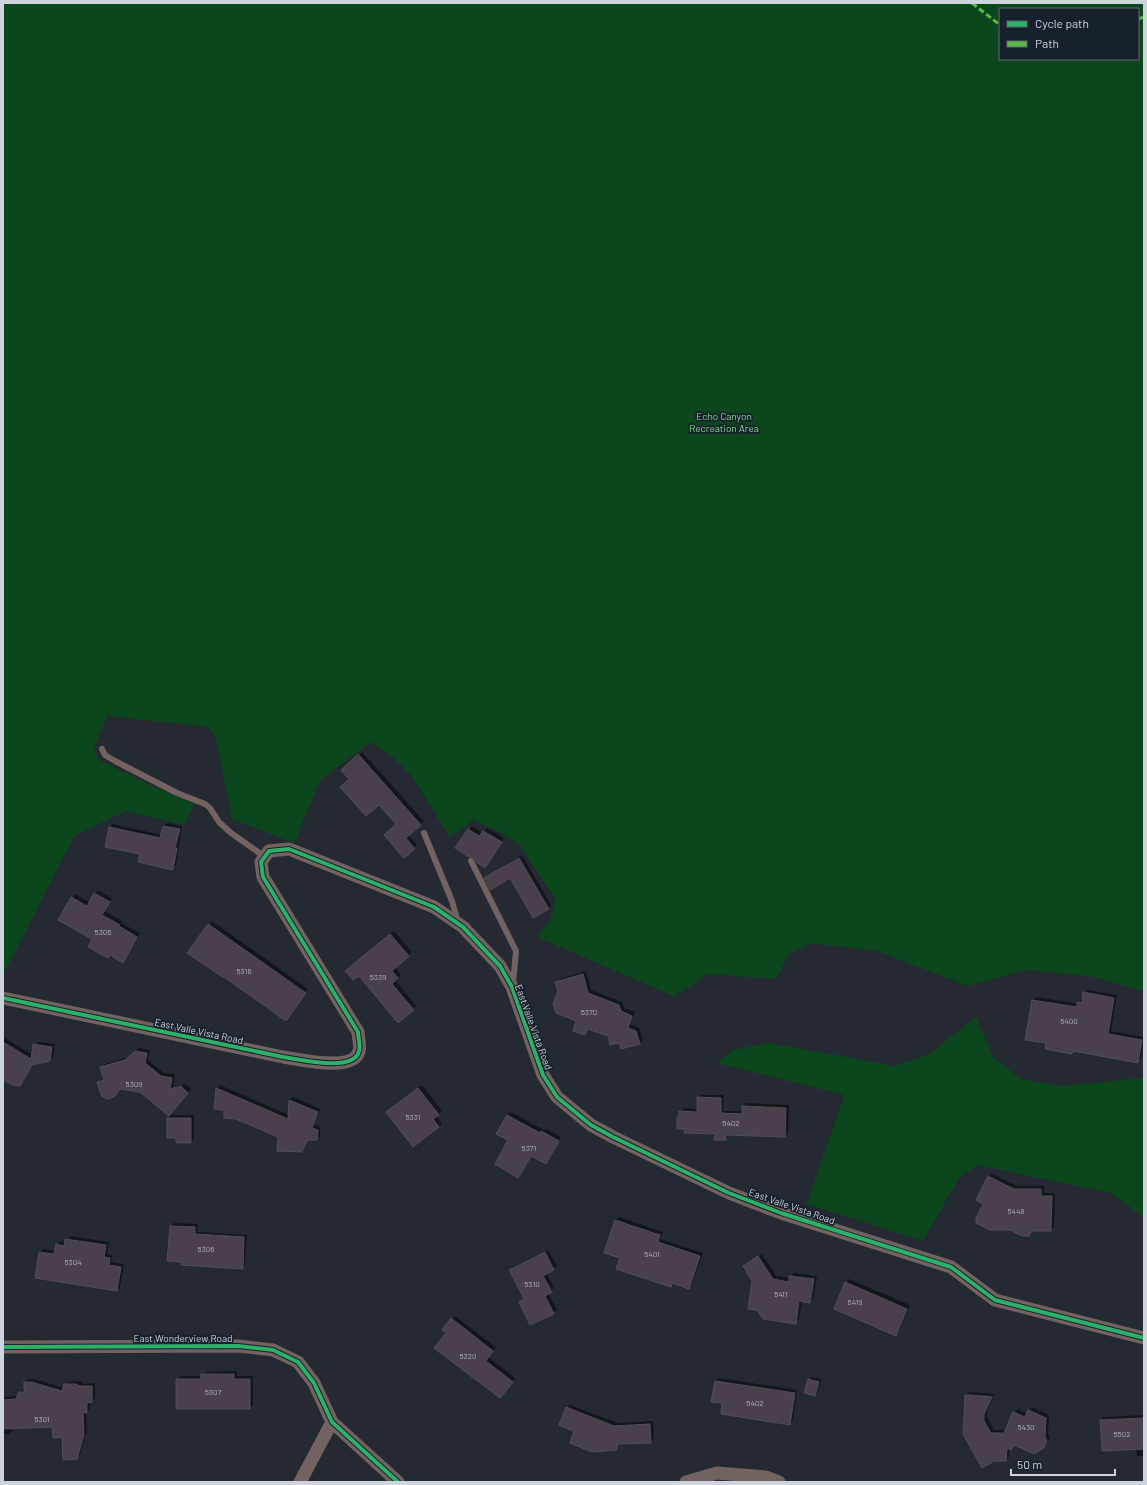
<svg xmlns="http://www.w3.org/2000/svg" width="1147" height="1485" viewBox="0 0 1147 1485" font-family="Barlow,sans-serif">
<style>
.green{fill:#0c461d;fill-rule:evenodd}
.shadow{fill:#0007}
.building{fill:#49404b;stroke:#504f55}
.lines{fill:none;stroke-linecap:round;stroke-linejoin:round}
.lane{stroke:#726260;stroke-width:6}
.street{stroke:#726260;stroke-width:13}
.quiet{stroke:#58b947;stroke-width:3;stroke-dasharray:6 3;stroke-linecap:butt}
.cycleway-casing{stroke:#17202d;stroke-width:6}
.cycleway{stroke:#2db169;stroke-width:4}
.labels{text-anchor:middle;stroke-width:3.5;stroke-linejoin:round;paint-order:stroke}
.number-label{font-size:8px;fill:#adafb8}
.park-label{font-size:10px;fill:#81d98c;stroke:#17202d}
.street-label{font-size:10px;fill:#ced4dd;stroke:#17202d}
</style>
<rect width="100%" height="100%" fill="#252a32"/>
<path class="green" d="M3,3H1144V991L1089,976L1025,970L968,986L877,951L811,943L789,954L776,979L708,974L674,996L537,937L550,920L556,900L520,845L498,831L473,820L450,837L412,776L393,757L371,742L320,780L294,843L232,819L216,739L209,727L107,716L94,748L97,759L152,786L194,804L184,825L126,811L74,836L3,975ZM1000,9H1138V59H1000Z
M976,1017L993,1057L1021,1079L1064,1086L1144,1078V1217L1111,1193L978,1165L960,1176L923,1241L807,1204L844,1095L717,1063L733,1050L769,1043L895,1066L931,1053Z"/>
<path class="shadow" d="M362,752L424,821L408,835L417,845L404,857L397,824L379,804L350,779L345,767Z
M167,823L182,826L176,865L172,869L141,853L110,828L113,824L162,835L164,826Z
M472,826L483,833L487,828L504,838L485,866L474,856L456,847Z
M522,855L551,905L548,908L510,877L486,878Z
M98,890L112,898L105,911L122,921L121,923L140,933L126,958L123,961L111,955L108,957L93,939L72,898L75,894L90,903Z
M212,921L308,989L289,1016L188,952Z
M394,931L412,952L395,967L401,975L395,980L416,1006L413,1009L350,968Z
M586,971L591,990L622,1002L624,1008L635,1012L630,1024L639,1028L643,1040L639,1043L620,1042L589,1028L585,1034L559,991L556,982L560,979Z
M1088,990L1117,995L1111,1031L1144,1037L1141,1058L1138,1061L1074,1050L1072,1053L1048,1042L1026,1039L1033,1000L1036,997L1078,1004L1082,999L1083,1000L1084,993Z
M3,1037L33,1055L34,1045L38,1042L55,1044L53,1057L50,1060L33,1064L19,1085L3,1079Z
M139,1048L150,1050L148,1060L164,1073L175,1074L173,1087L185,1084L191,1089L172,1111L141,1091L98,1082L104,1078L101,1067L105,1064L129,1057Z
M220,1085L289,1115L290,1100L293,1097L321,1109L314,1124L320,1127V1136L317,1139H309L305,1148L302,1151L279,1137L225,1109L217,1088Z
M422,1085L442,1111L436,1116L442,1123L439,1127L387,1112Z
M701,1095H724L723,1111H743V1106L746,1103L789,1105L788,1133L785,1136L729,1135L726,1139L716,1133L686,1128L678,1117L680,1115V1112L684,1108L698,1109V1098Z
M511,1112L544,1130L546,1129L561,1137L549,1160L546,1163L532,1155L518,1176L507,1115Z
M169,1115H194V1139L191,1142L177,1137L168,1118L170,1116Z
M992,1174L1017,1186H1044V1193H1055L1054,1227L1051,1230H1033L1029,1235L984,1203L988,1177Z
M619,1217L663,1232L660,1239L703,1253L692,1284L689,1288L674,1283L671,1286L621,1257L615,1220Z
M174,1223L198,1224L197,1232L247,1235L245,1265L242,1268L171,1226Z
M70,1236L109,1242L107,1254L112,1255L111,1262L124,1264L120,1287L117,1290L36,1278L40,1252L43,1249L56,1251L57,1245L60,1241L66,1242V1240Z
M548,1250L557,1266L547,1273L554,1288L548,1293L557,1310L553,1313L520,1302L524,1298L510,1270L513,1267Z
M762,1254L776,1276L790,1278L794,1273L817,1276L813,1299L810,1302L802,1301L799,1319L796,1322L753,1281L747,1263Z
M849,1279L910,1305L899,1331L896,1335L846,1282Z
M455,1316L496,1347L488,1357L515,1378L503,1394L452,1319Z
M237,1371V1376H253V1405L249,1408L177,1379L181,1376H202L206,1372Z
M812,1377L822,1379L818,1391L815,1395L808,1380Z
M719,1378L797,1390L793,1420L790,1424L723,1403L716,1381Z
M28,1379H35L64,1388L68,1382L80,1381L84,1384L95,1383V1398L92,1401L90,1402V1409L86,1412L87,1431L80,1455L77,1458L63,1436L53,1426L12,1427V1431L9,1434H3V1397L18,1396L20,1392L23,1389H25V1383Z
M969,1392L995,1394L994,1396L968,1394V1396L993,1398L987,1410V1417L994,1430H1006L1014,1413L1018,1409L1027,1414L1032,1407L1049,1415L1048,1434L1050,1437L1047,1443L1044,1447L1015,1444L1011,1449L1010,1448L1009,1457L1006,1460L966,1396Z
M570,1405L618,1423L653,1421L654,1438L651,1442L620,1443L615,1449L567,1408Z
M1144,1415V1456H1137L1136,1448L1101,1420L1104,1417Z"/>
<path class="building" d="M358,754L421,825L406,838L415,849L404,858L384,835L396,824L379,805L366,816L340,787L349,779L341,770Z
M163,826L180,829L175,848H177L173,870L138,862L140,854L105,847L109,827L160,838Z
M468,829L479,836L483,831L502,842L485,868L476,862L473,857H469L455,848Z
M519,858L549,909L533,918L510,878L490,890L484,878Z
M94,893L110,902L102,915L120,925L119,926L137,937L123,963L110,955L108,958L88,947L92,939L58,920L71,897L87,906Z
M208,924L306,993L286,1021L224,977V978L187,953Z
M390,934L409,956L392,971L398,978L392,984L414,1010L398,1023L359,976L353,980L345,971Z
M583,974L588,993L619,1005L621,1011L632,1016L628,1028L636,1031L640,1044L621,1049L619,1043L610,1045L608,1036L588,1029L585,1035L573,1031L576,1021L556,1013L553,1004L558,991L555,982Z
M1083,992L1114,998L1108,1034L1142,1040L1138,1063L1073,1051L1072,1054L1045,1049L1046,1043L1025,1040L1032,1000L1077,1007V1002L1082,1003Z
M3,1042L31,1059L33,1044L52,1047L50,1061L32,1065L20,1086L13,1085L3,1080Z
M135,1051L147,1053L145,1063L161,1076L172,1078L170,1089L181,1086L188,1093L169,1116L140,1092L120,1089L114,1097L106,1099L101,1095L97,1082L104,1080L100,1067L125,1060Z
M216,1088L288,1119L289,1100L318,1112L312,1128L318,1130L317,1140H308L302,1152L277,1151L278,1137L236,1119L224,1118V1110L214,1109Z
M418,1088L439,1115L433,1119L439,1127L413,1147L386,1112Z
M697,1097L721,1098V1113L742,1114V1106L786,1108L785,1137L726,1135V1140H714L715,1134L684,1133L685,1129H677V1117H679V1111L697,1112Z
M507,1115L540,1133L541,1131L559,1141L546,1164L531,1156L518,1178L495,1164L508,1140L496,1134Z
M167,1118H191V1143H176V1138H167Z
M988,1176L1014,1189H1041V1196H1052L1051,1231H1032L1029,1236H1022L1010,1230H990L976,1223V1218L983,1204L976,1200Z
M615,1220L660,1235L658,1242L700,1256L689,1289L672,1283L671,1287L616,1269L620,1258L604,1253Z
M170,1226L195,1227V1234L244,1237L243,1269L181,1265V1262L167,1261Z
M65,1239L106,1245L104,1257L110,1258L109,1265L121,1267L117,1291L35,1278L39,1252L54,1254L56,1244L64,1246Z
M545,1252L554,1270L543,1276L552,1292L545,1296L554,1314L530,1325L519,1302L524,1299L509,1270Z
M758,1256L773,1279L789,1282V1276L814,1279L810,1303L799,1301L796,1324L763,1319L757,1310L748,1309L752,1281L743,1266Z
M845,1282L907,1309L896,1336L834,1309Z
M451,1318L493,1351L486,1361L513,1382L500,1398L434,1348L446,1333L442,1330Z
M201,1374H234V1379H250V1409H176V1379H201Z
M808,1379L819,1382L815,1396L804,1393Z
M715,1381L795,1393L790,1425L721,1414L722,1403L711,1402Z
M24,1382H31L62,1391L64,1384H76L80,1386H92V1402L87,1403V1413H83L84,1435L77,1459L63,1460L62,1437L53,1438L52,1427L3,1429V1400L16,1399L19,1392H24Z
M965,1395L992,1397L984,1414V1421L991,1433H1004L1013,1412L1025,1417L1028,1410L1046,1418L1045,1437L1047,1441L1044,1448L1034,1454L1014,1445L1011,1450L1007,1448L1006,1461H994L982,1468L963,1434Z
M566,1407L614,1426L650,1424L651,1443L618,1444L616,1450L592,1452L570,1443L574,1431L559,1425Z
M1144,1418V1449L1102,1451L1100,1420Z"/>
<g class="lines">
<path class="lane" d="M102,749L105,755L115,761L177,793L205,804L210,808L219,822L231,833L265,857
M424,833L452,901L458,922
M471,861L516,951L513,983"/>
<path class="street" d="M3,998L283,1057C298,1059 354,1073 359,1051C361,1046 358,1037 358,1032L263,877L261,862L269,851L289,849L434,907L463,927L500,966L512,987L543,1075L557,1097L591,1125L613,1137L729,1193L781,1213L951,1267L995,1300L1144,1338
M3,1347L238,1346L273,1350L298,1362L314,1383L332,1422L398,1482
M300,1482L332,1422
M686,1482L717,1473L766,1477L779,1482"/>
<path class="quiet" d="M972,3L1000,25
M1138,19L1144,17"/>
<defs>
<path id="cycleway" d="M3,998L283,1057C298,1059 354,1073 359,1051C361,1046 358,1037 358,1032L263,877L261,862L269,851L289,849L434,907L463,927L500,966L512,987L543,1075L557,1097L591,1125L613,1137L729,1193L781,1213L951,1267L995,1300L1144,1338
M3,1347L238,1346L273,1350L298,1362L314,1383L332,1422L398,1482"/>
</defs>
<use href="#cycleway" class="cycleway-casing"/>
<use href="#cycleway" class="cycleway"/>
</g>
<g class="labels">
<g class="number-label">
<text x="103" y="935">5306</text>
<text x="244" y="974">5316</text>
<text x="378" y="980">5339</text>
<text x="589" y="1015">5370</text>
<text x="1069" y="1024">5400</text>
<text x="134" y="1087">5309</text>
<text x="413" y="1120">5331</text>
<text x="731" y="1126">5402</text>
<text x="529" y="1151">5371</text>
<text x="1016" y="1214">5448</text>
<text x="206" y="1252">5306</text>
<text x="652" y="1257">5401</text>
<text x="73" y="1265">5304</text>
<text x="532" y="1287">5310</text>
<text x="781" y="1297">5411</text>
<text x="855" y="1305">5419</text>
<text x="468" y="1359">5320</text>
<text x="213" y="1395">5307</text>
<text x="755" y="1406">5402</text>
<text x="42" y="1422">5301</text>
<text x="1026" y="1430">5430</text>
<text x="1122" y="1437">5502</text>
</g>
<g class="park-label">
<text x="724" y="420">Echo Canyon<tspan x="724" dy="12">Recreation Area</tspan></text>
</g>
<g class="street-label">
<text transform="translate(534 1027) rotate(70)" y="4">East Valle Vista Road</text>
<text transform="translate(199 1031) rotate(12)" y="4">East Valle Vista Road</text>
<text transform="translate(792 1206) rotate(19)" y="4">East Valle Vista Road</text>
<text x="183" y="1342">East Wonderview Road</text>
</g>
</g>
<rect width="1147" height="1485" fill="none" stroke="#ced4dd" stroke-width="8"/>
<rect x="999" y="8" width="140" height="52" fill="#17202d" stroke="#606873"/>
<rect x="1007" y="21" width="20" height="6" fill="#2db169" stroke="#606873"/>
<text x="1035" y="28" font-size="12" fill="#ced4dd">Cycle path</text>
<rect x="1007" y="41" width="20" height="6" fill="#58b947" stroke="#606873"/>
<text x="1035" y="48" font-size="12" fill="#ced4dd">Path</text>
<path d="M1011 1469v6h104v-6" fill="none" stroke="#ced4dd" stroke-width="2"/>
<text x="1017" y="1469" font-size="12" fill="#ced4dd" stroke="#17202d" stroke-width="3" paint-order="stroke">50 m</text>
</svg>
